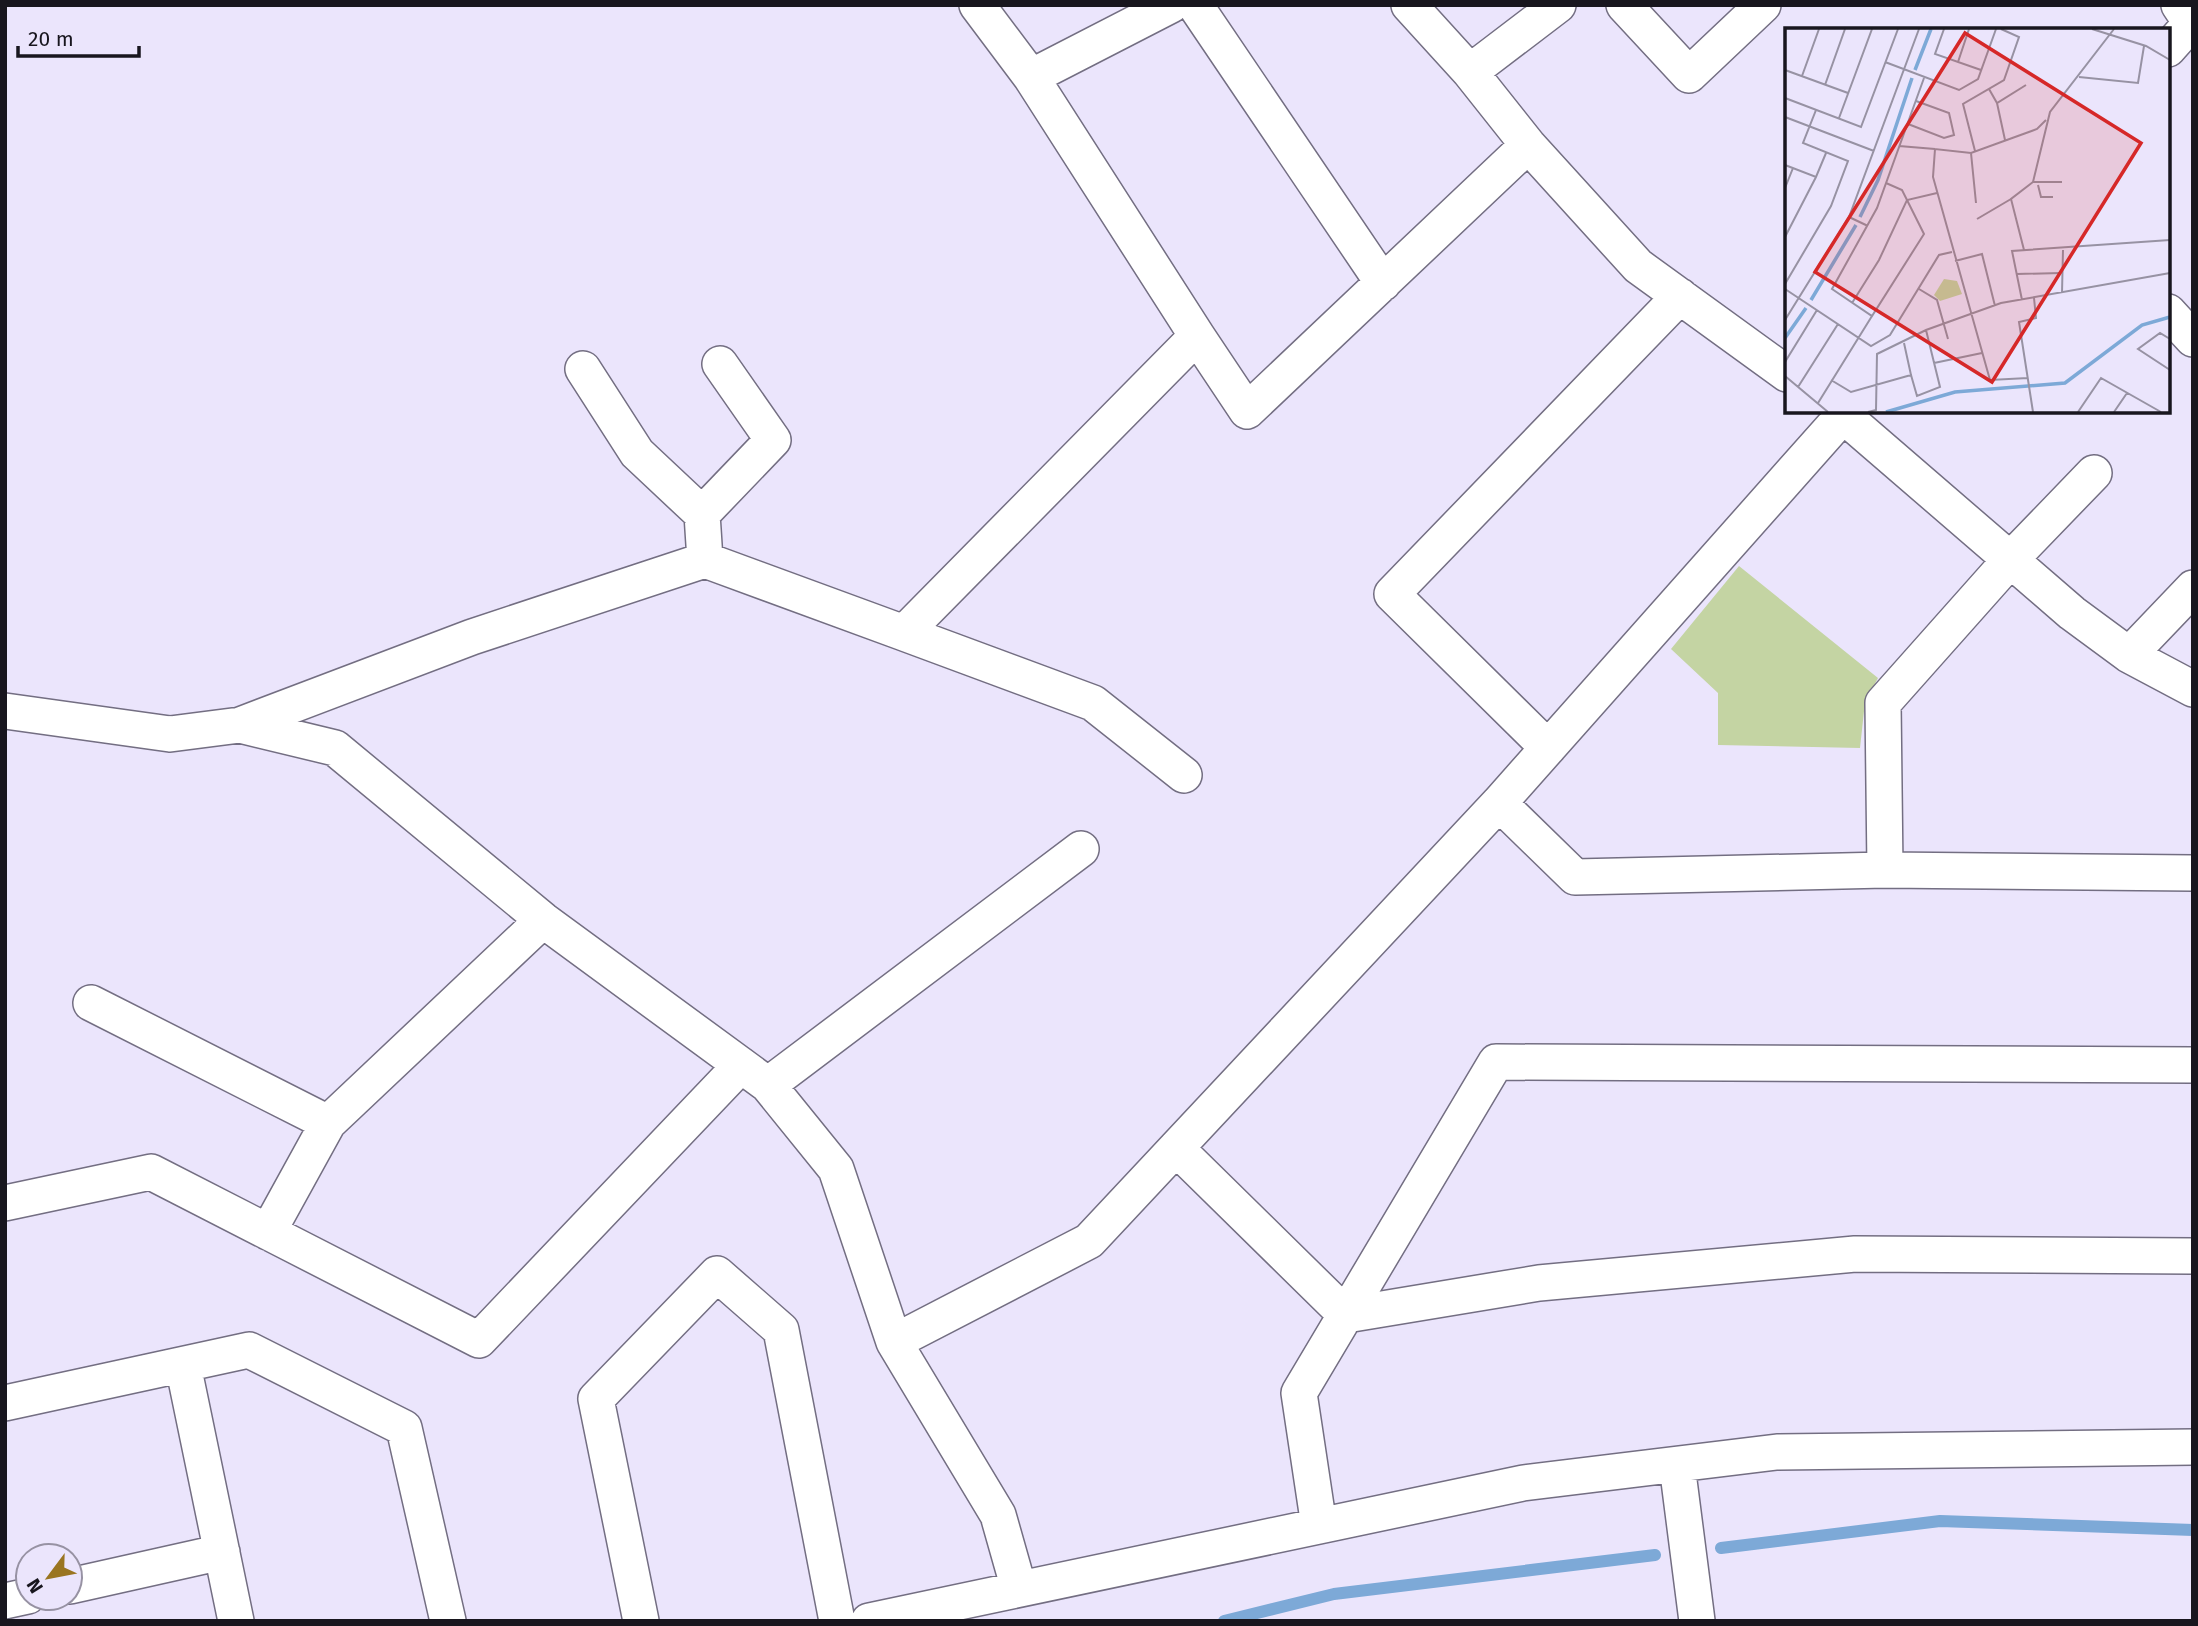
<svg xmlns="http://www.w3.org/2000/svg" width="2198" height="1626" viewBox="0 0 2198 1626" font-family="'Fira Sans',sans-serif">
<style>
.green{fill:#c4d4a3}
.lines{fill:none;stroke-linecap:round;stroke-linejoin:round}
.stream{stroke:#7da9d7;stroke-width:12}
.minor-casing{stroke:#736e82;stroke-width:38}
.minor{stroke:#fff;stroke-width:35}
.inset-river{fill:none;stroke:#7da9d7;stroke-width:3.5}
.inset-road{fill:none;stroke:#9792a3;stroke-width:2}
.view{fill:#d62828;fill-opacity:0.15;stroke:#d62828;stroke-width:3.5}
.inset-edge{fill:none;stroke:#18161e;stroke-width:3.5}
</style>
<rect width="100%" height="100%" fill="#ebe5fc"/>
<path class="green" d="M1739,566L1878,678L1865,702L1860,748L1718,745V693L1671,649Z"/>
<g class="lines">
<path class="stream" d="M1721,1548L1940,1521L2193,1530
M1224,1621L1334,1594L1655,1555"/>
<defs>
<path id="minor" d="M977,5L1031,77L1197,336L1247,411L1528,145
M1195,5L1383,283
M1409,5L1470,72L1528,145L1638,266L1787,374
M1624,5L1689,75L1763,5
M2168,49L2191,23L2179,5
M1470,72L1558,5
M1031,77L1171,5
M2168,312L2193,339
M583,369L637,453L702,514L705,560
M1838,411L2072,613L2129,655L2193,689
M702,514L773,440L720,364
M904,633L1093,703L1184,775
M2129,655L2193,588
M5,711L170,734L240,725L472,637L705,560L904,633L1197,336
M240,725L335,748L543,920L768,1085L836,1169L894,1342L1089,1241L1499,803L1847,411
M1548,748L1392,594L1680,296
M1499,803L1575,877L1885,870L2193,873
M1885,870L1883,703L2011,559L2094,473
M91,1003L328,1123L268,1232
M768,1085L1081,849
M328,1123L543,920
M1176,1148L1346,1315L1539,1283L1855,1254L2193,1256
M5,1203L151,1172L479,1340L741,1065
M894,1342L998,1515L1019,1589
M183,1365L236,1621
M5,1403L249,1350L404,1428L448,1621
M1677,1465L1697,1621
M1319,1526L1299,1393L1496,1062L2193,1065
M70,1586L222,1552
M5,1601L28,1596
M641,1621L596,1399L717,1274L781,1330L837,1621
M869,1621L1523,1483L1777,1452L2193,1447"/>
</defs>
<use href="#minor" class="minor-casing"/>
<use href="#minor" class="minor"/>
</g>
<g transform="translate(1785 28)">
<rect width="385" height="385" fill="#ebe5fc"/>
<path d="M159,251L172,253L177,266L155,273L149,267Z" fill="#c4d4a3"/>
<path class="inset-river" d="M130,42L146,1M75,189L93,152L127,50M26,272L71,197M0,310L21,280M101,384L170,364L280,355L357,297L385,289"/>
<path class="inset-road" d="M159,1L150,26L196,42M307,1L361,18L385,32M100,34L174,62L193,51L211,1M173,34L184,1M0,42L63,65M17,48L34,1M294,49L353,55L359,18M40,57L60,1M204,61L212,75L241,57M0,70L76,99L113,1M212,75L220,112M0,89L89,123M54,90L87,1M123,96L159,110L169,107L164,85L131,73M114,118L150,121M190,123L178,76L219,52L234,9L216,1M186,125L191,175M0,137L31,149L41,125M248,154H277M101,155L117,162L139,206L87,288L47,261L92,180L139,50M253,157L256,169H268M0,160L8,140M64,189L83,198M192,191L226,171M0,209L31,149M239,222L226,171L248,154L265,84L329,1M170,233L197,226L210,278M232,246L276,245M0,256L46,178L63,133L18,115L31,82M0,261L86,318L105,307L154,227L167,224M134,261L152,272L163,311M277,265L278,222M237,272L227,223L385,212M67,275L94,232L122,172L152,165M0,292L64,189L134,1M385,311L375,305L353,321L385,342M0,334L32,282M149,335L197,325M126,347L132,368L155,359L141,302M0,348L43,384M243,350L205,352L148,149L150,121L186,125L252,101L261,92M46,352L66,364L126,347L119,315M13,359L53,296M33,375L87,288M83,384L91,382L92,326L141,302L216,275L385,245M248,384L234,294L251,290L249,270M293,384L316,350L376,384M329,384L342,365"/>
<path class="view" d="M180,5L356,115L207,354L30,244Z"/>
<rect width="385" height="385" class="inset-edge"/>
</g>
<rect width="2198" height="1626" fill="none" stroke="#18161e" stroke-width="14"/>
<g transform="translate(49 1577) rotate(238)"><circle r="33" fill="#ebe5fc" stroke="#9792a3" stroke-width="2"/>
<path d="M0-5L12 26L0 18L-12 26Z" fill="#9a7521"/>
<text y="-10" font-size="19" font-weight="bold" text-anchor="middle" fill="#18161e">N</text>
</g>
<path d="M18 46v10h121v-10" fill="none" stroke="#18161e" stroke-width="3.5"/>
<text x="28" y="46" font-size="21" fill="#18161e" stroke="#ebe5fc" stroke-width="5" paint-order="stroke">20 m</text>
</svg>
